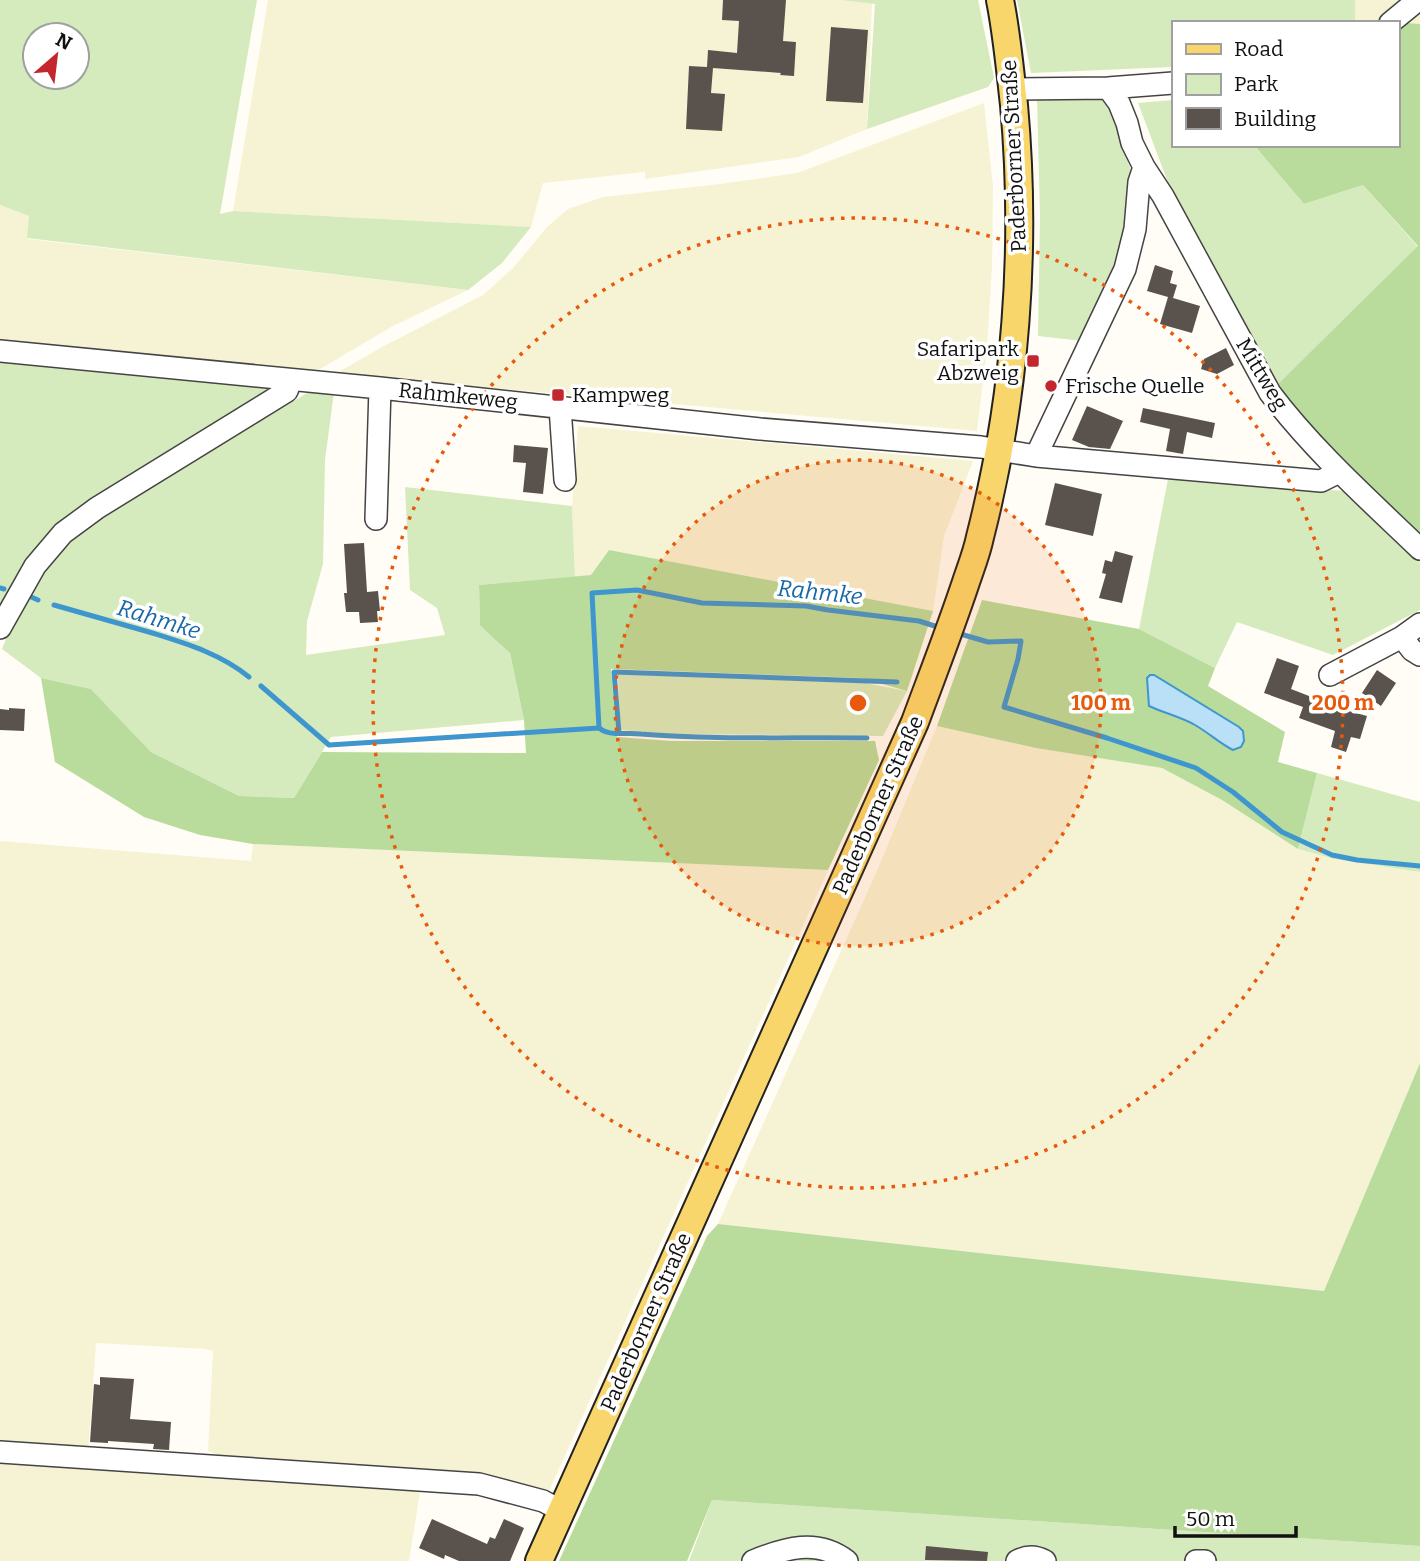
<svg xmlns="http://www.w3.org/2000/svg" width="1420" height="1561" viewBox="0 0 1420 1561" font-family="Bitter,serif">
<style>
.farmland{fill:#f6f3d4}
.green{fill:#d5ebbd;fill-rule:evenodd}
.forest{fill:#b9dc9c}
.water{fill:#b9e0f7;stroke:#3f96cf;stroke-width:2}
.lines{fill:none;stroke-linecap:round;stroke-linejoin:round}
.stream{stroke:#3f96cf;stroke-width:5}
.building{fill:#5a524d}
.minor-casing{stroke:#444;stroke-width:24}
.major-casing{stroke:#222;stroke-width:30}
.minor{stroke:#fff;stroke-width:21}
.major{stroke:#f9d66b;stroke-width:26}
.ring{fill:none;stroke:#e8590c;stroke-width:3.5;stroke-dasharray:3.5 7}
.poi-dot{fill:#c4262e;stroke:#fff;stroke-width:2.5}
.labels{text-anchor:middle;stroke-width:7;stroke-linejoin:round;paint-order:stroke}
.street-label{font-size:21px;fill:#111;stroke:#fff}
.poi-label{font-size:21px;fill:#111;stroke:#fff;text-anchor:start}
.water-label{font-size:23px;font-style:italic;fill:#1768a6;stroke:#fff}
.centre{fill:#e8590c;stroke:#fff;stroke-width:3.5}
.ring-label{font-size:21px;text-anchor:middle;font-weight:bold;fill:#e8590c;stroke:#fff;stroke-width:7;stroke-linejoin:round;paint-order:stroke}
</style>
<rect width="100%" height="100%" fill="#fffdf5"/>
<path class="farmland" d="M268,0H841L872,2L867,129L799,157L645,179V172L543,183L531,227L233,211Z
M1355,0H1420V24L1355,23Z
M984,103L993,186L992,268L987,348L977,431L335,374L382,347L483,295L513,268L547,227L568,209L603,197L720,184L797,173Z
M0,205L29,216L28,239L468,290L391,327L317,371L306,373L0,341Z
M578,426L973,461L944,536L933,611L609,550L591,575L575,577L572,506Z
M937,726L1036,748L1162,768L1222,800L1298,849L1334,859L1420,872V1063L1325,1291L718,1224L877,871Z
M0,841L251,861L253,844L828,870L549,1491L493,1478L225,1458L208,1451L213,1351L205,1349L96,1343L88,1454L0,1448Z
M0,1459L421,1486L409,1561H0Z"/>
<path class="green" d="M0,0H257L220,214L233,211L531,227L502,263L468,290L27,238L29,216L0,205ZM35,35H77V77H35Z
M841,0H978L994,78L988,87L867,129L875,4Z
M1017,0H1355V23H1173V67L1031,73Z
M1098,96L1109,105L1131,171L1126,236L1121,265L1083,341L1038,336L1040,216L1037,98Z
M1173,100V145H1254L1304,204L1363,185L1418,247L1276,386L1225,286L1169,185L1138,103Z
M0,359L268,386L269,396L57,526L0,605Z
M334,392L325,460L323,564L307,621L306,655L445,635L437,608L410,590L405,487L572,506L575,577L479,585L480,624L492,637L510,653L524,720L331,737L294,798L239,796L151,752L91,689L41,678L2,649L22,599L47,563L77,532L307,393Z
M1168,479L1346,491L1420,562V610L1333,655L1237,622L1215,668L1139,629Z
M618,674L865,683L907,691L883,736L674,734L620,730Z
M1317,773L1420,802V872L1334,859L1298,849Z
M712,1500L1420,1546V1561H689Z"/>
<path class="forest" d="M1405,23L1420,24V535L1338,459L1276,386L1418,246L1363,185L1304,204L1254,145H1397V28Z
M609,550L933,611L907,691L861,678L611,669L617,737L671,741H875L879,760L828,870L253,844L200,835L144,817L55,762L41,678L91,689L151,752L239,796L294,798L322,752L526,753L524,720L510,653L492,637L480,625L479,585L591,575Z
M982,600L1139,629L1215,668L1208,686L1285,732L1278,762L1317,773L1298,849L1222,800L1162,768L1036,748L937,726Z
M1420,1063V1546L712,1500L687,1561H559L707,1236L718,1224L1324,1291Z"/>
<path class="water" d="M1150,675H1154L1239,727L1243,731L1244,741L1241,747L1233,750C1219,743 1209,733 1195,725C1181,717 1164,713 1149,706L1147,678Z"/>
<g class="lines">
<path class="stream" d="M0,588L4,589
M29,596L38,600
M54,605C86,614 118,623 149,632C184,643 220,653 249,677
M957,633L988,642L1021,641L1018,659L1004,707L1107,738L1196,768L1233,792L1282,832L1332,855L1357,860L1420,866
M261,686L329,745L599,728L592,593L637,590L702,603L806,606L828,610L919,621L941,628
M599,728C610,737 627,732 641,734C716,740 792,737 867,738
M619,733L614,672L897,682"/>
</g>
<path class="building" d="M723,0H786L783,41L796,42L794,76L780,75L781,73L713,68L711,93L725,94L722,131L686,129L689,66L707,67L708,50L737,53L739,21L722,20Z
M831,27L868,30L863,103L826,101Z
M1155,265L1173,271L1170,283L1177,285L1173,298L1200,306L1192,333L1160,324L1168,297L1147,291Z
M1226,348L1234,365L1217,374L1201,369L1204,359Z
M1087,406L1123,421L1110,449L1089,447L1072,440Z
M1143,408L1215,423L1212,438L1187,432L1183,454L1166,451L1170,429L1140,422Z
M514,445L548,448L543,494L523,492L526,463L513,462Z
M1055,483L1102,494L1093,536L1045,525Z
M364,543L367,592L378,591L380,611H377L378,622L360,623L359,612H346L344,593H347L344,544Z
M1115,551L1133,556L1122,603L1099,598L1106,574L1102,573L1105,560L1112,562Z
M1277,658L1299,666L1291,689L1327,703V705L1367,716L1360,739L1351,737L1346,752L1331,747L1335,731L1299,718L1303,707L1264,693Z
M1377,670L1396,683L1381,706L1362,693Z
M9,708L25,709L24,731L0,730V709L9,710Z
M100,1377L134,1379L130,1419L171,1422L169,1450L153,1449L154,1444L108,1441V1443L90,1442L94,1384L100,1385Z
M432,1519L487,1544L490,1537L495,1539L504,1519L524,1528L510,1561H459L445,1555L444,1559L419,1548Z
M926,1546L988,1552L987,1561L925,1560Z"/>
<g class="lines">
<defs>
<path id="minor" d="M1390,23L1418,0
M1108,88L1119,103L1127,123L1132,143L1144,167L1163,196L1270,393C1314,451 1368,499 1420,549
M1012,89L1108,88L1173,83
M0,351L380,388L760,429L981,447L1036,456L1125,269L1135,229L1139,182L1144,167
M560,407L565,480
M1036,456L1321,481L1339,472
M376,519L380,388
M0,628L35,566L63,533L97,508L287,391L291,380
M1402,637L1412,650L1420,655
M1330,675L1402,637L1420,624
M0,1452L479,1484L543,1501L562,1511
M753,1561C785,1548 817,1538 847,1561
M1017,1561C1026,1556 1036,1556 1045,1561
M1196,1561H1205"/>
<path id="major" d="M539,1561L915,722C932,676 950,630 966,582C971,567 977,552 980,537C1016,397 1027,249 1014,105C1010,70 1007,35 1000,0"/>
</defs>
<use href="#minor" class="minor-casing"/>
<use href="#major" class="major-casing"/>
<use href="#minor" class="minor"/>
<use href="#major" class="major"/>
</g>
<circle cx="858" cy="703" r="243" fill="#e8590c" fill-opacity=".12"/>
<g class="ring">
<circle cx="858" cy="703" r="243"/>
<circle cx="858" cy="703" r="485"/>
</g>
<g class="poi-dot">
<rect x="1026" y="354" width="14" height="14" rx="3.5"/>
<circle cx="1051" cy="386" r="7"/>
<rect x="551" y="388" width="14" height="14" rx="3.5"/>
</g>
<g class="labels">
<g class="street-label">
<text transform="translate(1014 156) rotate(-93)" y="7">Paderborner Straße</text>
<text transform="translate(1262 374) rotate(59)" y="7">Mittweg</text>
<text transform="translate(458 396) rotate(6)" y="7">Rahmkeweg</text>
<text transform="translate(878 805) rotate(-66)" y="7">Paderborner Straße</text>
<text transform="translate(646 1322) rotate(-66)" y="7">Paderborner Straße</text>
</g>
<g class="poi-label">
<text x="1019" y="356" text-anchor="end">Safaripark<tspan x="1019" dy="24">Abzweig</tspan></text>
<text x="1065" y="393">Frische Quelle</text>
<text x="572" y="402">Kampweg</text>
</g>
<g class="water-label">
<text transform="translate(820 592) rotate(6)" y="8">Rahmke</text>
<text transform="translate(159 619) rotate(17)" y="8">Rahmke</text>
</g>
</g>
<circle cx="858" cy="703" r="10" class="centre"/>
<g class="ring-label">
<text x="1101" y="710">100 m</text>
<text x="1343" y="710">200 m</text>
</g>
<rect x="1172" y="21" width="228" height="126" fill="#ffffff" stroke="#a0a0a0" stroke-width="2"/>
<rect x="1186" y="44" width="35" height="10" fill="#f9d66b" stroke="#a0a0a0" stroke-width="2"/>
<text x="1234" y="56" font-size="21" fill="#111111">Road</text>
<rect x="1186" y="74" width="35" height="21" fill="#d5ebbd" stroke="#a0a0a0" stroke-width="2"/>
<text x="1234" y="91" font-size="21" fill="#111111">Park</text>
<rect x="1186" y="108" width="35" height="21" fill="#5a524d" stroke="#a0a0a0" stroke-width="2"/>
<text x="1234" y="126" font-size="21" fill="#111111">Building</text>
<g transform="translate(56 56) rotate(28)"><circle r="33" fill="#ffffff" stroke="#a0a0a0" stroke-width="2"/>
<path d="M0-5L12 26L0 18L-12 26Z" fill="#c4262e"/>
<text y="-10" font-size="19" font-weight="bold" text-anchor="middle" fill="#111111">N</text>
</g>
<path d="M1175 1526v10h121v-10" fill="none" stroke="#111111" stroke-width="3.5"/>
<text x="1186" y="1526" font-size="21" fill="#111111" stroke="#ffffff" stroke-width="5" paint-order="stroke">50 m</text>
</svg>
